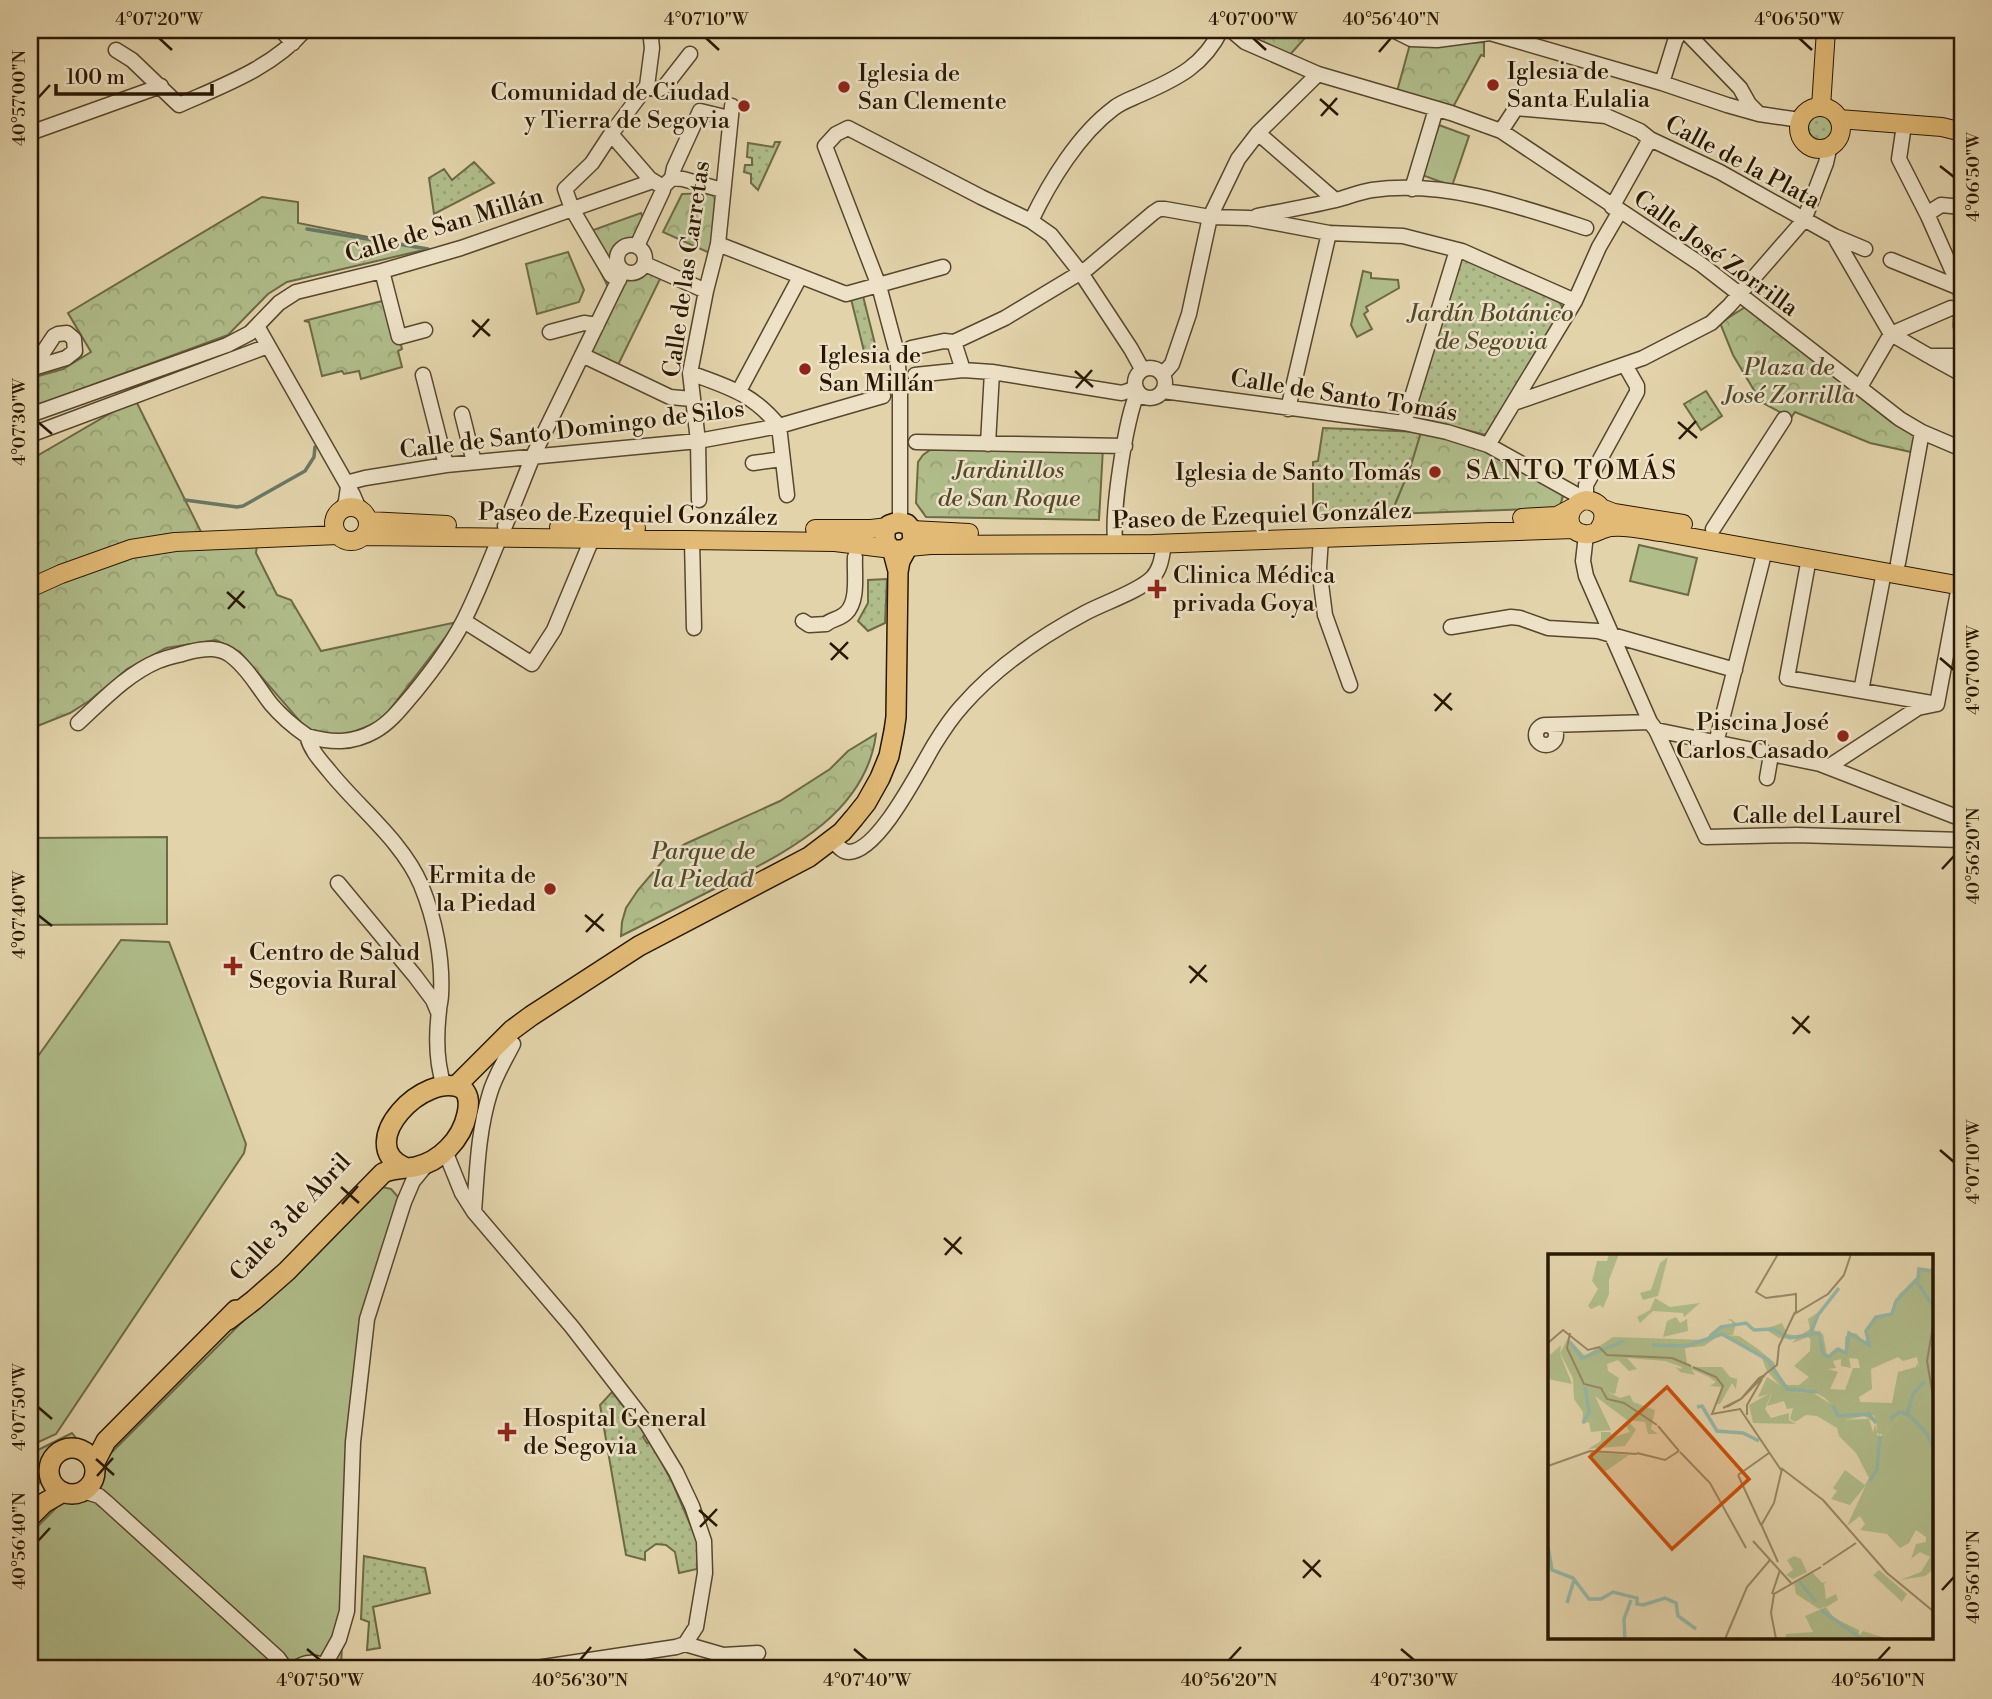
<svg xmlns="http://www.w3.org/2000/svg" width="1992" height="1699" viewBox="0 0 1992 1699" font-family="'Libre Bodoni',serif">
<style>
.grass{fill:#b0bd8b;stroke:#6c6a46;stroke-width:2}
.forest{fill:url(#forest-crowns);stroke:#6c6a46;stroke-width:2}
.garden{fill:url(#garden-dots);stroke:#6c6a46;stroke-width:2}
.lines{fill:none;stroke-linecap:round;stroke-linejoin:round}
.stream{stroke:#697865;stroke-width:3.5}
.minor-casing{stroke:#57472c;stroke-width:17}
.major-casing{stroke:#281801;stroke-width:20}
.highway-casing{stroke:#281801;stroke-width:22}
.minor{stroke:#ede2c8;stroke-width:14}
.major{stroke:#e2ba76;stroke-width:18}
.highway{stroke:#e2ba76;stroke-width:19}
.ticks{fill:none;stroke:#281801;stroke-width:2.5}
.poi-dot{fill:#8f2418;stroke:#ede2c8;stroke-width:2.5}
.labels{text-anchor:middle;stroke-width:5;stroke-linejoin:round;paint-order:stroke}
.poi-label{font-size:24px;fill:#281801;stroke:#ede2c8;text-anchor:start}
.street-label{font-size:24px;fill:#281801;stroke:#ede2c8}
.park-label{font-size:24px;font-style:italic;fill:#514a2a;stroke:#ede2c8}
.neighbourhood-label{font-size:26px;letter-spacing:2px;fill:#281801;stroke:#ede2c8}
.inset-river{fill:none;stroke:#95b8a7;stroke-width:3.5}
.inset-road{fill:none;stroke:#988867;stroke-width:2}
.view{fill:#cb4f0a;fill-opacity:0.15;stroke:#cb4f0a;stroke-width:3.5}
.inset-edge{fill:none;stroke:#281801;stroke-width:3.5}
.neatline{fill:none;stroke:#281801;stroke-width:2.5}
.ticks-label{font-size:18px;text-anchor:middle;fill:#281801}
</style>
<defs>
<pattern id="forest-crowns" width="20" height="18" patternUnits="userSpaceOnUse" patternTransform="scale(1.75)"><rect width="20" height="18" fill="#b0bd8b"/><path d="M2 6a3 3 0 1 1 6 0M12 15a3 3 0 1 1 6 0" fill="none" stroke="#97a276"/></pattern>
<pattern id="garden-dots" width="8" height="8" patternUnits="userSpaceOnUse" patternTransform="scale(1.75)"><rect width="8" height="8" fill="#b0bd8b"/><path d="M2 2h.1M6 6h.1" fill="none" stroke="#97a276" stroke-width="1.8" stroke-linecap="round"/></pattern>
</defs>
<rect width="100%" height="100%" fill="#e3d3ab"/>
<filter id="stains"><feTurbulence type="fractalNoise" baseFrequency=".00286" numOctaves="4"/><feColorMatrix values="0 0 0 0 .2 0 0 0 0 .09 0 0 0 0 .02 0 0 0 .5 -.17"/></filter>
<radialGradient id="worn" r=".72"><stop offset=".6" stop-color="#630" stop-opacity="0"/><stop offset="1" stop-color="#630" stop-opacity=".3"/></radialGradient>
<path class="grass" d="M1439,125L1469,136L1452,186L1422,175Z
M1363,271L1371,273V278L1398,280L1399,288L1366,307L1368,311L1364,314L1372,329L1357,337L1351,325Z
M1639,545L1697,558L1688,595L1630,581Z
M167,837V924L30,925V838Z
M121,940L169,942L246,1144L244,1153L56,1434L30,1446L31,1066Z
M382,1187L391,1189L399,1198L361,1315L346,1541L341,1669H86L65,1662L30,1661V1534L254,1310Z
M72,1433L84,1448H61L52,1456L46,1463L45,1476L30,1494V1451H36Z"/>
<path class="forest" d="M1243,30H1312L1288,57L1244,34Z
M1484,42V56L1481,55L1452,109L1396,95L1410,44L1434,45Z
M718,193L712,254L663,232L682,194Z
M262,197L298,202V223L428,249L287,282L268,294L228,335L30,408V382L35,377L63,369L91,352L68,313Z
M641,213L645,222L635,241C598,240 615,295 646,270L661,277L617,367L588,351L614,299L582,234Z
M568,252L584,290L579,302L537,314L526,264Z
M390,299L402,349L398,351L402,367L361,379L359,371L344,374L342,371L322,376L309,322L304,321Z
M1747,306L1891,422L1915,435L1911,452L1870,443L1795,412L1791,418L1761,402L1733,355L1720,323Z
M135,399L205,540L258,537L256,553L277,595L291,600L321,651L457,622L388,712L377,723L345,735L317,733L304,726L240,652L216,640L166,648L127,669L89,701L70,713L30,729V460Z
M1421,432L1480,447L1565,491L1559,508L1391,514L1410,468Z
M1103,448L1099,520L926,517L916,503L918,462L923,455L930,450Z
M876,734C866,814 786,852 722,885C688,902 655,919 621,936L622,922L626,908L638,890L667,856L685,844L780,801L830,769L848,751Z"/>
<path class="garden" d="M1808 127a13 13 0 1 1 26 0a13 13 0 1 1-26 0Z
M775,142H780L758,190L751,183V174L744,172L745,165H752V158L747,157L748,143L773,147Z
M474,162L494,183L434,214L429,178L444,169L452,180Z
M1460,255L1559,302L1563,308L1486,435L1412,416Z
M863,296L879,360L867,363L851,299Z
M1706,391L1722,416L1701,430L1684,404Z
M1323,428L1421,432L1410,468L1391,514L1313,517V462L1318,461Z
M887,579L885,623L868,631L858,621L868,603V580Z
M612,1392L646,1434L643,1437L647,1443L651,1442L673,1484L698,1543L697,1569L679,1573L675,1552L666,1545L656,1544L645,1552V1560L626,1555L600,1405Z
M364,1556L425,1568L430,1593L373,1607L380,1648L367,1650L369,1622L361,1619Z"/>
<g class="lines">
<path class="stream" d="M307,229L428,249
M185,500L237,507L243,506L305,471L314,457L315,447"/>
<defs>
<path id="minor" d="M281,30L293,43
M1231,30L1245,42L1318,74L1451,113L1501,131L1702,265L1900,419L1922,432L1962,449
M1393,30L1411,39L1437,40L1490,33L1662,83L1727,105L1759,114L1800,120
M1684,30L1740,88L1749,104L1758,113
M116,50L132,60L179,105C224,85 272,68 305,30
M1662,83L1675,41L1681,30
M647,86L658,90L665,86L690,54
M1904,125L1899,159L1928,216L1960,288L1962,298
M1501,131L1516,108L1606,116L1640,131L1650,139L1720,172L1834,236L1865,249
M30,133L161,86
M1258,133L1335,200
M611,134L650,179L663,187V190L637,246
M672,178L683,179L722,190
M663,187L672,178L674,168L700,111L729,118
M1412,189L1436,109
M1612,207L1650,139
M1927,214L1941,205L1962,207
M1257,216C1283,211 1310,206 1336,200C1348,197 1359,192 1372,190C1444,180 1519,206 1586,228
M1031,221C1050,181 1079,134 1114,108C1123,101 1134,98 1144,93C1178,78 1204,65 1221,30
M1834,236L1891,334L1929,356H1962
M718,244L846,294L943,267
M617 259a14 14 0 1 1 28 0a14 14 0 1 1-28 0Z
M1891,260L1960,288
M645,264L706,291
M382,271L399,337L425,330
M619,280L611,275L572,209L565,189L592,163L611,134L647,86L652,48L650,30
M1962,300L1961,326L1962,331
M257,326L353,495L359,509
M550,332L584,323L597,325
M954,342L963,370
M911,348L944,341L954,342L1005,318L1088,268L1153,213L1159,209H1165L1210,217L1249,218L1329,233L1403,236L1462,251L1575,301
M582,355L670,397L692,399
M1931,357L1962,374
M1135 383a15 15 0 1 1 30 0a15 15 0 1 1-30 0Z
M30,372L54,336L58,334L67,333L74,339L75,351L66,358L33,368
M690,373C728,387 752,393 779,426
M1163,374L1172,364L1189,314L1210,217L1238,159L1258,133L1318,74
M423,375L446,465
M915,375L963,370L992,372L1122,393L1136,388
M1860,387L1891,334L1951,308
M739,391L800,277
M1163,391L1404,423L1447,432L1488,445L1586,500
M1514,403L1643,358L1711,323L1729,306L1804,220L1826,163L1828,154L1827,148
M1288,409L1329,233
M462,414L474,462
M30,415L227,345L250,333L279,303L296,292L382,271L461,248L653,181
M1404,423L1457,250
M779,426L787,495
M30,435L268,346
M916,442L1125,446
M988,444L992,372
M1488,445L1575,301L1599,247L1620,211
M753,463L782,459
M346,483L365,478L446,465L698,441L779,426L883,396
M699,500L698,441L690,373L706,291L718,244L732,106
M1586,500V485L1637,392V386L1625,365
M343,509L346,501L348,487
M900,522V391L897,353L879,286L825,146L836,134L848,128L981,197L1031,221L1051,235L1081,273L1131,349L1142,369
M505,526L533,456L623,271
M1713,529L1784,419
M1586,535L1583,561L1586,576L1650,722L1656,730L1706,837L1796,835L1962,840
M1321,538L1319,568L1325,615L1350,685
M692,540L694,628
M1116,545C1110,520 1126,415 1138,392
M1809,558L1787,678L1937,704
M1898,563L1922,432
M464,621L532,664L554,630L592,539
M803,621L809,625L826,624C832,619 840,619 846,613C859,601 854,573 855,557
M1451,627L1511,617L1520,618L1548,628L1598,631L1735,670
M1861,691L1884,572
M78,723C102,701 127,674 158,661C168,657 179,655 189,652C205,648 221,646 234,658C250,671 259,689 271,704C282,717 294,727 307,736
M1549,725L1650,722
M1536 735a10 10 0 1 1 20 0a10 10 0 1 1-20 0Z
M1656,730L1820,764L1962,819
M1716,743L1765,550
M1828,767L1918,708L1937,704L1959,586
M1767,778L1771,755
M832,840C837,845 842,852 849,852C879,851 919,770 934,745C942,732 951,718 962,706C996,667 1040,637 1085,613C1103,603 1138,592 1152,578C1161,569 1162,556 1164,544
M338,883L415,976L433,1000L438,1012
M444,1086C436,1062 436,1036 439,1011C439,1006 441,1001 441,995C443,959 435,919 421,885C403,842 359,808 330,772C321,761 311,751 307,736C331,743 352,744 375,731C391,722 402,707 414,693C432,671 450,647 463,622C477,595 488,565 500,537
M445,1151L462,1193L474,1212L572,1327L647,1424L676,1472L692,1506L704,1541L705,1573L696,1627L685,1644L676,1647L530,1669
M474,1212C477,1172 478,1131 490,1093C495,1076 505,1060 513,1044
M83,1491L99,1496L106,1502L278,1658L286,1669
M685,1644L723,1655L758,1653
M324,1666L339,1639L347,1611L353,1442L367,1319L404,1202L413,1181L427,1164
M295,1669C305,1661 317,1660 327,1669"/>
<path id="major" d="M1799 128a21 21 0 1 1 42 0a21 21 0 1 1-42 0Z
M1821,107L1826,30
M1839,119L1942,127L1962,132
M334 524a17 17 0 1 1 34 0a17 17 0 1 1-34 0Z
M1601,508L1614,513L1683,524
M1522,518L1557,516L1572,508
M368,521L447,525
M559,527L636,528
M815,529H871L888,527
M1599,529C1608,516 1603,502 1586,500C1566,504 1563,531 1584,534C1593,536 1601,528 1611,527C1627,525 1645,530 1661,532L1962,586
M912,530L969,533
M363,536L835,542L892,549
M909,547L930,545L1153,544L1574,529
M30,588L61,574L131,549L175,542L338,535"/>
<path id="highway" d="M894,550H904L913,542L912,530L907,524L898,522L889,525L885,531V541L893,552L898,571
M456,1086L512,1030L531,1016L639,946L809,857L842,832L854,818L866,803L880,778L889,756L894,731L896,717L898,572L900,561L906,550
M228,1320L254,1300L287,1271L383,1173C393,1168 404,1169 415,1167C440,1162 462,1139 467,1114C469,1105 470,1096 463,1089C425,1069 353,1144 404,1167
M49 1471a23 23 0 1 1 46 0a23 23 0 1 1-46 0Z
M94,1464L106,1441L236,1310
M30,1517L44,1503L63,1492"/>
</defs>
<use href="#minor" class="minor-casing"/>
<use href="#major" class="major-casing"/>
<use href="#highway" class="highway-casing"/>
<use href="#minor" class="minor"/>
<use href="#major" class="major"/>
<use href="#highway" class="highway"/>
</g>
<path class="ticks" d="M159,38L172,50M706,38L719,50M1253,38L1266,50M1799,38L1812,50M1379,52L1391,38M38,98L50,85M1320,99L1338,115M1321,116L1337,98M1940,166L1954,177M472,320L490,336M473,337L489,319M1075,371L1093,387M1076,388L1092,370M38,422L52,434M1678,422L1697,438M1679,439L1696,421M227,592L245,608M228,609L244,591M830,643L848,659M1940,658L1954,670M831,660L848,642M1434,694L1452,710M1435,711L1451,693M1942,869L1954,856M38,915L52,926M585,915L604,931M586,932L603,914M1189,966L1207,982M1190,983L1206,965M1792,1017L1810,1033M1793,1034L1809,1016M1940,1150L1954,1162M341,1187L359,1203M342,1204L358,1186M944,1238L962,1254M945,1255L961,1237M38,1407L52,1419M96,1459L114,1475M97,1476L113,1458M699,1510L717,1526M700,1527L717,1509M38,1541L50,1528M1303,1560L1321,1577M1303,1578L1320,1560M1942,1590L1954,1577M307,1649L320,1660M854,1649L867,1660M1401,1649L1414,1660M580,1660L591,1647M1229,1660L1241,1647M1878,1660L1890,1647"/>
<g class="poi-dot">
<circle cx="1493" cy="85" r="7"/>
<circle cx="844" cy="87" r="7"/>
<circle cx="744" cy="106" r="7"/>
<circle cx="805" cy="369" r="7"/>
<circle cx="1435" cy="472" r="7"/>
<path d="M1153.5 578.5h7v7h7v7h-7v7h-7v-7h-7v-7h7z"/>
<circle cx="1843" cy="736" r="7"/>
<circle cx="550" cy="889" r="7"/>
<path d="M229.5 955.5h7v7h7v7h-7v7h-7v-7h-7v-7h7z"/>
<path d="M503.5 1421.5h7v7h7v7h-7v7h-7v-7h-7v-7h7z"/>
</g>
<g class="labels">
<g class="poi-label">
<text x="1507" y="79">Iglesia de<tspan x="1507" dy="28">Santa Eulalia</tspan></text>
<text x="858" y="81">Iglesia de<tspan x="858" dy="28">San Clemente</tspan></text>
<text x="730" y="100" text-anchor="end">Comunidad de Ciudad<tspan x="730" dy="28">y Tierra de Segovia</tspan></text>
<text x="819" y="363">Iglesia de<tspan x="819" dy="28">San Millán</tspan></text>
<text x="1421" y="480" text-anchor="end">Iglesia de Santo Tomás</text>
<text x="1173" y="583">Clinica Médica<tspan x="1173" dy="28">privada Goya</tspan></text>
<text x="1829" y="730" text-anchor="end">Piscina José<tspan x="1829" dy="28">Carlos Casado</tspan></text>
<text x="536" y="883" text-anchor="end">Ermita de<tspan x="536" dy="28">la Piedad</tspan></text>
<text x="249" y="960">Centro de Salud<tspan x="249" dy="28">Segovia Rural</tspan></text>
<text x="523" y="1426">Hospital General<tspan x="523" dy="28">de Segovia</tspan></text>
</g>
<g class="street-label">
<text transform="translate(1743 162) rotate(28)" y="8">Calle de la Plata</text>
<text transform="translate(444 225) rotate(-17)" y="8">Calle de San Millán</text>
<text transform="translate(1716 253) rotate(36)" y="8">Calle José Zorrilla</text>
<text transform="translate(686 269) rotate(-82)" y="8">Calle de las Carretas</text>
<text transform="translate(1344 395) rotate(9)" y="8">Calle de Santo Tomás</text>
<text transform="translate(572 429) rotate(-7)" y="8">Calle de Santo Domingo de Silos</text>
<text transform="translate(628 514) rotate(1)" y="8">Paseo de Ezequiel González</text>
<text transform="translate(1262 515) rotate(-2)" y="8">Paseo de Ezequiel González</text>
<text x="1817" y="823">Calle del Laurel</text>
<text transform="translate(290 1217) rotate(-47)" y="8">Calle 3 de Abril</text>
</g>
<g class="park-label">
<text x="1491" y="321">Jardín Botánico<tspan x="1491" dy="28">de Segovia</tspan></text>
<text x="1789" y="375">Plaza de<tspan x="1789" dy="28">José Zorrilla</tspan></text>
<text x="1009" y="478">Jardinillos<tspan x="1009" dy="28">de San Roque</tspan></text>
<text x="703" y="859">Parque de<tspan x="703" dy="28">la Piedad</tspan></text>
</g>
<g class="neighbourhood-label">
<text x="1572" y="479">SANTO TOMÁS</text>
</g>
</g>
<g transform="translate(1548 1254)">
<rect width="385" height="385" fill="#e3d3ab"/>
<path d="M61,0H71L61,26V40L55,54L52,51L43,55L40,52L50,35L44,27L49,7H59ZM120,3L110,42L95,46L92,39L103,36L112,9ZM371,15L385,17V316L377,322L352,326L373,318L382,303L372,298L363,305L368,290L378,288V283L368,276L361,289L352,294L339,280L312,276L317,270L312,262L299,272L318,231L302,251L283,245L289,237L285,234L297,216L317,231L321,224L308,199L291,182L289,174L269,162L258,161L247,168L242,165L245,154L239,155L236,147L219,152L224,139L210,143L219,123L241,137L234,131H251L261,123L246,112L262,97L263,78L274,81L278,103L289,96L298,99L299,81L306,79L317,91L322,89L318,79L328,63L344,60L351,40L370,24ZM350,103L355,107L369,103L371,113L369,109L368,113L350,118L344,149L312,148L311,143L324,135L323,115ZM301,104L310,105L312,114H305L297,136L282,135L290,118L280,115L288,114L285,107L293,105V112L303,114ZM255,134L266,137L284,147L290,162L326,161L331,182L337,171L352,158L364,164L373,174L352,161L336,182L338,189L333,185L330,194L321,165L284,166L283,150L265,139L247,138ZM13,91L12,100L24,130L0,125L2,101ZM82,169L88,176L77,192L40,195L53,187V178H62L65,183L82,178L78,172ZM41,198L81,201L55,219ZM331,316L359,340L354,348L325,321ZM278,353L286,364L311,376V382L315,377L340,385H237L238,380L265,378L257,362Z" fill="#b0bd8b" fill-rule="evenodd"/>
<path d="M107,44L122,53L152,49L136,63L135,59L105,57L92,69L89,63L102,56ZM272,57L266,76L275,80L279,102L288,94L297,97V83L302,79L309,80L317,90H321L317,77L328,63L336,64H330L319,77L323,88L317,96L304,80L299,85L302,102L290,96L281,109L273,105V81L265,87L260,83L244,89L248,85L231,84L217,75L234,69L239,80L251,82L262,75L260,65ZM128,63L132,69L139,65L140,77L115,83L119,67ZM183,65L188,69L185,81H177L191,82L210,95L227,109V118L239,131L265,134L284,144L289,141L291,160L324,158L326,168L316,162L282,169L283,150L277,144L261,135L236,136L219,117L213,102L172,81L156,92L137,94L139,110L145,113H174L182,123L189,125L188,135L184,129L172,150H169L173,133L162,132L168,128L161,123L143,115L147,121L132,118L128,113L133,115L134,113L117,107L79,104L89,115L81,117L70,106L59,110L60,117L71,124L67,140L60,138L72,144L82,141L85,148L107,156L103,175L110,180H100L97,168L79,166L47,142L63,176L43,178L41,168L34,170L35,158L26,145L25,124L12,99L20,84L37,102L65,83L156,86L172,72H184V67L179,66ZM224,138L217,155L223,164L241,159V166L248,170L205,169L201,151ZM355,157L379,176L385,197L375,176L352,161L336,182L339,190L333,185L330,195L323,188L327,170L329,181L332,183L335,180L328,179L330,166L333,176L341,162ZM246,302L253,305L259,318L245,325L238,321L245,316L239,306ZM264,318L274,329L280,327L276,330L278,345L288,340L290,346L280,352L271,355L248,340L246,329Z" fill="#b0bd8b"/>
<path d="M53,97L59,103L58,117L47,118L48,113L34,111L31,106Z" fill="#b0bd8b"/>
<path class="inset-river" d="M368,27L385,52M348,47L370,24L371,15L385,17M263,78L270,61L291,34M162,82L173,73L198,69L206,76L224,75L242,84L271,79L275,100L281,103L290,95L298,99L301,79L321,91L318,77L328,63L344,60L348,47M22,88L34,104L76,87M104,91L138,92L174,80L220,106L239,135L269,138M285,152L290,162L321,160L328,169M149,153L154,152L169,177L195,179L211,187M359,160L365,140L377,127M342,165L352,158L361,161L380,181L385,195M35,169L41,158L37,133M322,227L329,215L332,182M0,292L4,316L25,324L41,345H53L65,338L89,344V350L95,351L117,344L128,349L130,362L148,375M251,327L268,348M19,349L26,326M273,356L314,385M77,385L76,365L83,346"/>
<path class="inset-road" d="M230,0L208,38L218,44L248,40V59L280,40L296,21M296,21L303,0M385,72L379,107L385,142M22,79L19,94L36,130L53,134L59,145L76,149L109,171M0,89L15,76L40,96L51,93L59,101L124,104L143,112M145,113L168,123L175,132L164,160L192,155L233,216M216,121L229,111L231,92L247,58M175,154L193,145L211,124L217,121L193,145L179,153M199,161V151L214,125M110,172L131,197M132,198L162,229L198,294M89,199L117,206L131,197M0,212L42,197L89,200M233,214L275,246M190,221L213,271M190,221L221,199M275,246L339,319L385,357M213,270L230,308M214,270L226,249L234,215M205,287L243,329M275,311L308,289M224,340L232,316M177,385L199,333L222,306M228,385L223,359L226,340L273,313"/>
<path class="view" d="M119,133L201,225L124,295L42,203Z"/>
<rect width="385" height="385" class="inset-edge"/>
</g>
<rect width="1992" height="1699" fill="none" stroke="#e3d3ab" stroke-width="77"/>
<path d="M56 84v10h156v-10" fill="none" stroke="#281801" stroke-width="3.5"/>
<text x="66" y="84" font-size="21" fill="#281801" stroke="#ede2c8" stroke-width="5" paint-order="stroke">100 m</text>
<rect x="38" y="38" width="1916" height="1622" class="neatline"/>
<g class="ticks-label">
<text x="159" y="25">4°07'20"W</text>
<text x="706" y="25">4°07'10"W</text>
<text x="1253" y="25">4°07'00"W</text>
<text x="1391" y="25">40°56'40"N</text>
<text x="1799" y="25">4°06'50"W</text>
<text transform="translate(19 98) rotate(-90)" y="6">40°57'00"N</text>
<text transform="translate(1973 177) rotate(-90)" y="6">4°06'50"W</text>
<text transform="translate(19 422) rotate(-90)" y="6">4°07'30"W</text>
<text transform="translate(1973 670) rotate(-90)" y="6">4°07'00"W</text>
<text transform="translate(1973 856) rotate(-90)" y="6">40°56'20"N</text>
<text transform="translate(19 915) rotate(-90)" y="6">4°07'40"W</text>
<text transform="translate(1973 1162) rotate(-90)" y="6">4°07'10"W</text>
<text transform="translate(19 1407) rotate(-90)" y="6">4°07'50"W</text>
<text transform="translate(19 1541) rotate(-90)" y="6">40°56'40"N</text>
<text transform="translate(1973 1577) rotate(-90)" y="6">40°56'10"N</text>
<text x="320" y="1686">4°07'50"W</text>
<text x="580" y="1686">40°56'30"N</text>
<text x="867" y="1686">4°07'40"W</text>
<text x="1229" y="1686">40°56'20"N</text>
<text x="1414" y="1686">4°07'30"W</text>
<text x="1878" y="1686">40°56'10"N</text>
</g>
<rect width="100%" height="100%" filter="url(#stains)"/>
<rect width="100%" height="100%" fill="url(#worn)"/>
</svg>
